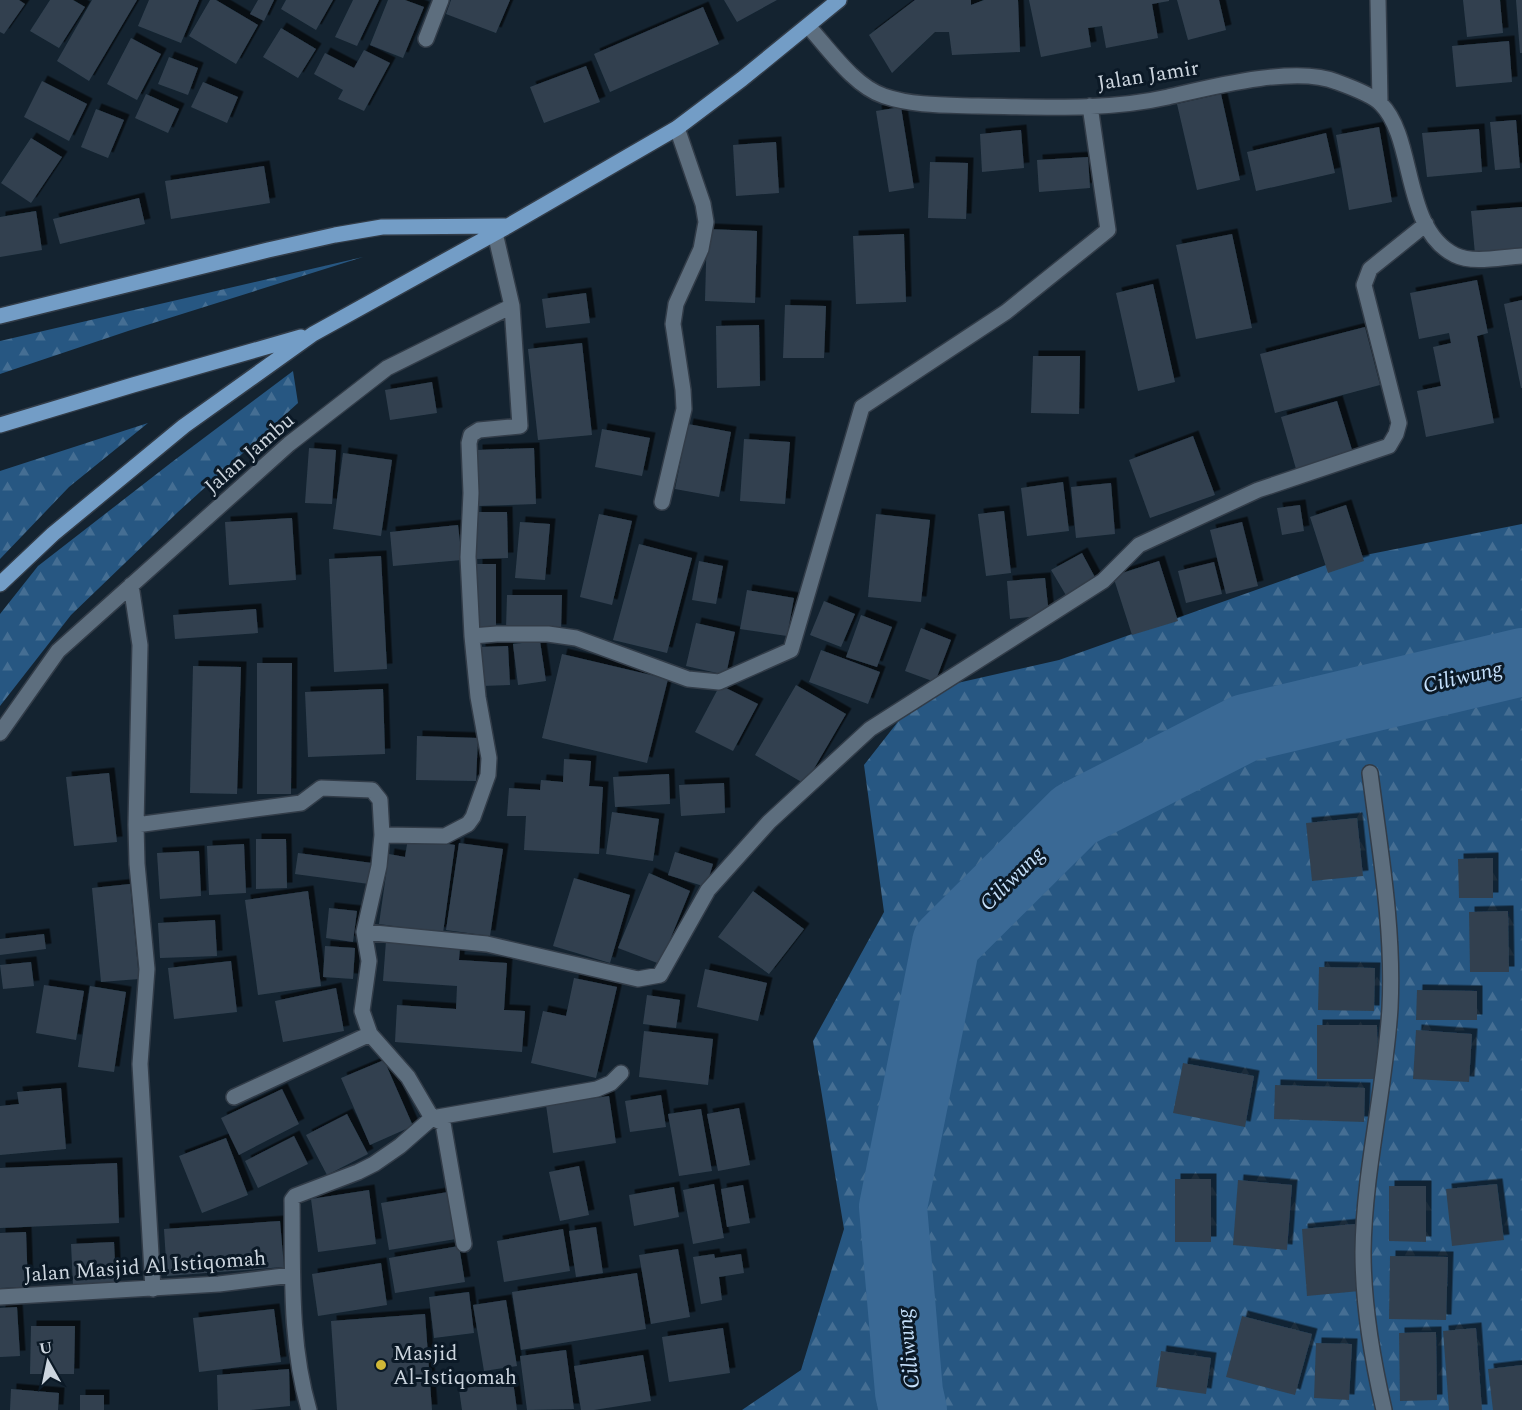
<svg xmlns="http://www.w3.org/2000/svg" width="1522" height="1410" viewBox="0 0 1522 1410" font-family="Spectral,serif">
<style>
.forest{fill:url(#forest-firs)}
.lines{fill:none;stroke-linecap:round;stroke-linejoin:round}
.river{stroke:#3a6995;stroke-width:68}
.building{fill:#314150;filter:url(#shadow)}
.minor-casing{stroke:#323c48;stroke-width:18}
.major-casing{stroke:#323c48;stroke-width:18}
.minor{stroke:#5d6e7e;stroke-width:15}
.major{stroke:#739dc6;stroke-width:15}
.poi-dot{fill:#d0b837;stroke:#0b1926;stroke-width:2}
.labels{text-anchor:middle;stroke-width:6;stroke-linejoin:round;paint-order:stroke}
.street-label{font-size:21px;fill:#ccd5de;stroke:#0b1926}
.poi-label{font-size:21px;fill:#ccd5de;stroke:#0b1926;text-anchor:start}
.water-label{font-size:22px;font-style:italic;fill:#c5e0fb;stroke:#0b1926}
</style>
<defs>
<pattern id="forest-firs" width="22" height="20" patternUnits="userSpaceOnUse" patternTransform="scale(1.5)"><rect width="22" height="20" fill="#275782"/><path d="M5 1l3.5 6h-7zM16 11l3.5 6h-7z" fill="#456e93"/></pattern>
<filter id="shadow"><feDropShadow dx="5.5" dy="-5.5" stdDeviation="0" flood-color="#0009"/></filter>
</defs>
<rect width="100%" height="100%" fill="#142330"/>
<path class="forest" d="M363,257L131,330L0,374V341Z
M293,371L298,403L178,512L71,615L0,706V614L38,566L172,462Z
M148,423L69,487L0,559V471Z
M1522,524V1410H742L801,1370L844,1229L813,1041L884,912L864,765L922,691L1059,660L1340,560Z"/>
<g class="lines">
<path class="river" d="M913,1410L909,1392L893,1207L946,943L1075,815L1245,728L1522,662"/>
</g>
<path class="building" d="M0,0H19L25,4L4,34L0,32Z
M50,0H73L85,7L59,48L30,31Z
M92,0H137L89,81L57,61Z
M149,0H199L181,43L138,26Z
M210,0H216L258,25L236,64L189,36Z
M258,0H274L264,21L250,14Z
M286,0H333L316,30L281,9Z
M353,0H379L357,46L335,37Z
M388,0H405L424,7L403,58L370,45Z
M451,0H510L496,33L446,14Z
M724,0H777L737,22Z
M915,0H971V5L984,0H1018L1020,52L952,55L949,32H935L892,73L869,35Z
M1029,0H1169V1L1152,4L1158,38L1106,48L1102,26L1088,28L1091,47L1041,57Z
M1177,0H1219L1226,30L1188,40Z
M1463,0H1500L1503,33L1467,37Z
M1516,0H1522V53H1520Z
M703,7L719,44L610,92L594,54Z
M281,28L316,49L298,78L263,57Z
M131,38L161,54L137,100L107,84Z
M1509,41L1512,82L1456,87L1452,46Z
M364,50L390,63L364,111L338,99L343,90L314,74L325,53L354,68Z
M169,57L198,68L188,95L158,84Z
M586,66L600,102L544,123L530,87Z
M42,81L87,104L69,141L24,117Z
M203,82L238,97L227,123L191,107Z
M146,94L179,109L168,133L135,118Z
M1221,94L1240,180L1197,190L1177,104Z
M901,107L914,188L889,192L876,111Z
M96,109L124,120L108,158L81,147Z
M1516,120L1520,168L1495,170L1490,122Z
M1379,127L1392,202L1349,210L1336,135Z
M1479,129L1482,172L1427,177L1422,133Z
M1021,130L1024,168L982,172L980,134Z
M1326,133L1335,173L1256,191L1247,152Z
M31,138L62,157L31,203L1,183Z
M776,142L779,193L736,196L733,145Z
M1088,157L1090,188L1039,192L1037,160Z
M930,162L968,163L966,219L928,218Z
M264,166L270,203L171,219L165,181Z
M139,198L145,224L60,244L53,219Z
M1522,207V250L1475,254L1471,211Z
M36,211L42,250L0,257V217Z
M707,229L757,231L755,303L705,301Z
M904,234L906,302L856,304L853,236Z
M1232,234L1252,328L1196,339L1176,245Z
M1477,280L1488,333L1477,336L1494,423L1426,437L1417,391L1441,386L1433,347L1451,343L1449,333L1419,339L1410,293Z
M1153,284L1175,382L1138,391L1116,293Z
M586,293L590,323L546,328L542,299Z
M1522,300V388H1521L1504,304Z
M785,305L826,306L824,358H783Z
M759,325L760,386L717,388L716,326Z
M1365,327L1380,385L1275,413L1260,354Z
M582,343L592,435L538,440L528,349Z
M1033,356H1080L1079,414L1031,413Z
M432,382L437,413L390,420L385,390Z
M1337,401L1353,453L1296,469L1281,417Z
M688,424L731,432L719,497L675,489Z
M602,429L650,438L642,476L595,467Z
M1193,436L1215,495L1150,518L1129,460Z
M744,439L790,442L785,504L740,501Z
M309,448L336,450L332,504L305,503Z
M534,448L536,504L478,506L477,450Z
M343,453L392,460L381,536L333,529Z
M1063,482L1069,531L1027,536L1021,488Z
M1111,483L1115,534L1076,538L1071,487Z
M1300,505L1304,531L1282,535L1277,508Z
M1346,505L1364,561L1328,573L1310,517Z
M1004,511L1011,573L986,576L978,514Z
M476,512H507L508,558L476,559Z
M599,514L632,521L612,605L580,597Z
M876,514L930,520L921,602L868,597Z
M292,518L296,580L229,585L225,522Z
M520,522L550,524L545,580L515,578Z
M1242,522L1258,586L1226,594L1210,530Z
M458,525L462,560L393,566L390,532Z
M639,544L692,558L667,653L613,640Z
M1082,553L1097,581L1067,597L1051,570Z
M381,556L387,669L334,672L329,559Z
M699,561L723,566L716,604L692,600Z
M1159,561L1178,621L1132,635L1113,576Z
M1214,562L1222,594L1186,603L1178,571Z
M477,564H496V629H477Z
M1045,578L1049,615L1010,619L1007,581Z
M747,590L794,598L787,636L740,629Z
M507,595H562L561,630L506,629Z
M824,601L855,614L841,647L810,635Z
M256,609L258,633L175,639L173,615Z
M861,615L892,627L877,667L846,657Z
M696,623L735,632L726,675L686,666Z
M921,628L951,640L935,682L905,671Z
M540,641L546,681L518,685L513,644Z
M508,646L510,685L481,686L480,647Z
M821,650L880,672L868,704L809,682Z
M562,654L668,679L647,763L542,738Z
M257,663H292L291,794H257Z
M193,666L241,667L237,794L190,793Z
M720,685L758,704L733,751L695,732Z
M796,685L846,714L805,784L755,755Z
M383,689L385,754L308,757L305,692Z
M417,736L478,738L476,781L416,780Z
M564,759L591,761L589,786L603,787L599,854L524,850L526,816H507L509,788L540,790L541,780L563,782Z
M109,773L117,842L74,846L66,777Z
M669,774L670,804L615,807L613,777Z
M724,783L725,813L681,816L679,785Z
M612,812L659,819L653,861L606,854Z
M1357,818L1363,876L1312,881L1306,823Z
M408,838L455,845L443,933L379,924L389,854L405,857Z
M256,839H286L287,888L256,889Z
M459,843L503,849L490,936L446,930Z
M244,844L246,893L209,895L207,846Z
M199,851L201,896L160,899L157,853Z
M675,852L713,864L706,887L668,875Z
M298,853L372,863L369,884L295,874Z
M1493,858V898H1459L1458,859Z
M649,873L690,891L660,964L618,948Z
M574,878L630,895L610,963L553,946Z
M130,884L139,979L101,982L92,888Z
M308,891L321,986L258,995L245,900Z
M753,891L804,929L769,974L718,937Z
M329,908L357,911L353,942L326,938Z
M1508,911L1509,972H1470L1469,912Z
M215,920L217,956L160,958L158,923Z
M44,934L46,949L0,955V939Z
M386,941L460,947L459,960L507,963L504,1010L525,1011L522,1052L395,1042L397,1005L456,1009L457,986L383,981Z
M325,946L355,948L353,979L323,977Z
M231,961L237,1012L174,1019L168,968Z
M31,962L34,986L3,989L0,965Z
M1319,967L1375,968L1374,1011L1318,1010Z
M705,969L767,983L758,1021L697,1007Z
M574,978L617,987L596,1078L531,1063L543,1011L566,1016Z
M44,985L84,991L76,1040L36,1033Z
M90,986L126,992L114,1072L78,1067Z
M336,988L344,1031L283,1042L275,1001Z
M1417,990L1477,991V1020H1416Z
M647,995L680,1000L676,1028L643,1024Z
M1317,1025H1377L1378,1079H1317Z
M1416,1030L1472,1034L1469,1082L1413,1079Z
M644,1031L713,1039L708,1085L639,1077Z
M384,1060L413,1126L370,1145L341,1078Z
M1183,1063L1254,1076L1245,1127L1173,1113Z
M1275,1085L1365,1088L1364,1122L1274,1119Z
M61,1088L66,1149L0,1155V1106L19,1104L17,1092Z
M282,1089L299,1124L239,1155L221,1118Z
M661,1095L666,1127L630,1132L625,1101Z
M609,1096L616,1143L553,1153L546,1105Z
M739,1108L750,1165L718,1171L707,1114Z
M701,1109L712,1171L679,1176L668,1114Z
M347,1114L368,1154L327,1175L306,1135Z
M294,1136L308,1164L258,1188L245,1161Z
M226,1138L248,1195L202,1213L179,1156Z
M117,1163L119,1223L0,1228V1168Z
M579,1166L589,1215L560,1221L549,1172Z
M1175,1179H1211V1242H1175Z
M1238,1180L1292,1185L1287,1250L1233,1245Z
M714,1184L724,1238L693,1244L683,1190Z
M1497,1184L1504,1240L1452,1246L1446,1189Z
M743,1185L750,1223L727,1227L721,1189Z
M1389,1186H1426V1242L1389,1241Z
M674,1187L679,1217L634,1226L629,1195Z
M369,1190L376,1244L318,1252L311,1199Z
M448,1192L456,1239L389,1250L381,1203Z
M280,1221L284,1267L167,1276L164,1229Z
M1355,1224L1360,1291L1307,1296L1302,1229Z
M596,1227L603,1273L576,1277L569,1231Z
M563,1229L570,1271L504,1282L497,1241Z
M26,1232L28,1287L0,1288V1233Z
M114,1242L116,1283L73,1285L71,1244Z
M459,1246L465,1282L395,1293L389,1258Z
M678,1249L690,1317L651,1324L639,1255Z
M714,1254L715,1258L741,1254L744,1273L719,1277L722,1300L701,1304L693,1257Z
M1390,1256L1448,1257L1446,1320L1389,1319Z
M381,1263L387,1305L318,1316L312,1274Z
M637,1273L646,1329L521,1350L512,1292Z
M469,1292L474,1333L434,1338L429,1297Z
M506,1300L517,1366L484,1371L473,1305Z
M17,1307L20,1356L0,1357V1308Z
M274,1309L281,1362L199,1372L193,1318Z
M425,1314L432,1410H337L331,1321Z
M1242,1316L1312,1334L1295,1395L1226,1377Z
M31,1326H75L74,1374H30Z
M723,1328L730,1373L669,1382L662,1337Z
M1476,1328L1482,1410H1449L1443,1331Z
M1436,1332L1437,1400L1400,1401L1399,1333Z
M1316,1343L1352,1344L1349,1400L1314,1398Z
M566,1350L574,1409L527,1410L520,1356Z
M1161,1351L1211,1358L1206,1394L1156,1387Z
M643,1355L651,1401L594,1410H581L574,1366Z
M1522,1365V1410H1493L1488,1369Z
M289,1369L290,1406L250,1410H218L217,1375Z
M513,1381L517,1410H462L459,1389Z
M11,1389L59,1393L58,1410H10Z
M80,1395H104V1410H80Z"/>
<g class="lines">
<defs>
<path id="minor" d="M1378,0L1380,102
M808,26C829,49 854,86 884,96C913,106 947,105 978,106C1040,107 1107,111 1168,97C1211,87 1296,65 1337,82C1348,86 1374,96 1381,104C1416,139 1402,229 1455,255C1473,264 1502,257 1522,256
M426,39L441,0
M662,502L684,409L683,390L673,324L676,304L701,249L706,222L703,204L677,128
M131,585L140,645L136,825L137,864L147,969L140,1064L153,1289
M472,636L497,634H548L576,638L688,679L719,682L791,650L862,407L1006,312L1108,230L1090,106
M0,733L58,651L289,444L387,368L512,306
M1370,773C1380,851 1394,929 1390,1008C1385,1090 1364,1170 1363,1252C1363,1306 1372,1358 1384,1410
M136,825L301,803L321,788L372,790L380,800L382,835L379,866L364,932L369,961L362,1011L370,1034L408,1077L432,1118L443,1123L464,1244
M382,835L445,836L468,824L473,817L488,775L489,758L478,697L472,636L468,557L471,493L469,443L471,435L479,430L520,426L512,306L495,233
M364,932L487,944L638,979L660,975L708,890L769,822L870,729L1103,581L1139,545L1258,490L1389,446L1396,434L1399,423L1364,285L1370,269L1426,224
M234,1097L370,1034
M0,1297L219,1284L292,1275
M309,1410C289,1342 293,1270 292,1200L295,1196L358,1172L374,1164L400,1146L432,1118L597,1089L611,1083L621,1073"/>
<path id="major" d="M0,316L268,250L335,235L382,227L505,226
M0,425L133,385L301,337
M0,584L53,534L184,426L313,334L508,226L677,128L742,79L839,0"/>
</defs>
<use href="#minor" class="minor-casing"/>
<use href="#major" class="major-casing"/>
<use href="#minor" class="minor"/>
<use href="#major" class="major"/>
</g>
<circle class="poi-dot" cx="381" cy="1365" r="6"/>
<g class="labels">
<g class="street-label">
<text transform="translate(1148 75) rotate(-9)" y="7">Jalan Jamir</text>
<text transform="translate(249 453) rotate(-41)" y="7">Jalan Jambu</text>
<text transform="translate(145 1266) rotate(-4)" y="7">Jalan Masjid Al Istiqomah</text>
</g>
<g class="poi-label">
<text x="393" y="1360">Masjid<tspan x="393" dy="24">Al-Istiqomah</tspan></text>
</g>
<g class="water-label">
<text transform="translate(1462 676) rotate(-13)" y="8">Ciliwung</text>
<text transform="translate(1011 878) rotate(-45)" y="8">Ciliwung</text>
<text transform="translate(907 1349) rotate(-96)" y="8">Ciliwung</text>
</g>
</g>
<g transform="translate(48 1362) rotate(351)" stroke="#0b1926" stroke-width="4.5" paint-order="stroke">
<path d="M0-4.5L10 22L0 15L-10 22Z" fill="#ccd5de"/>
<text y="-9" font-size="16" font-weight="bold" text-anchor="middle" fill="#ccd5de">U</text>
</g>
</svg>
